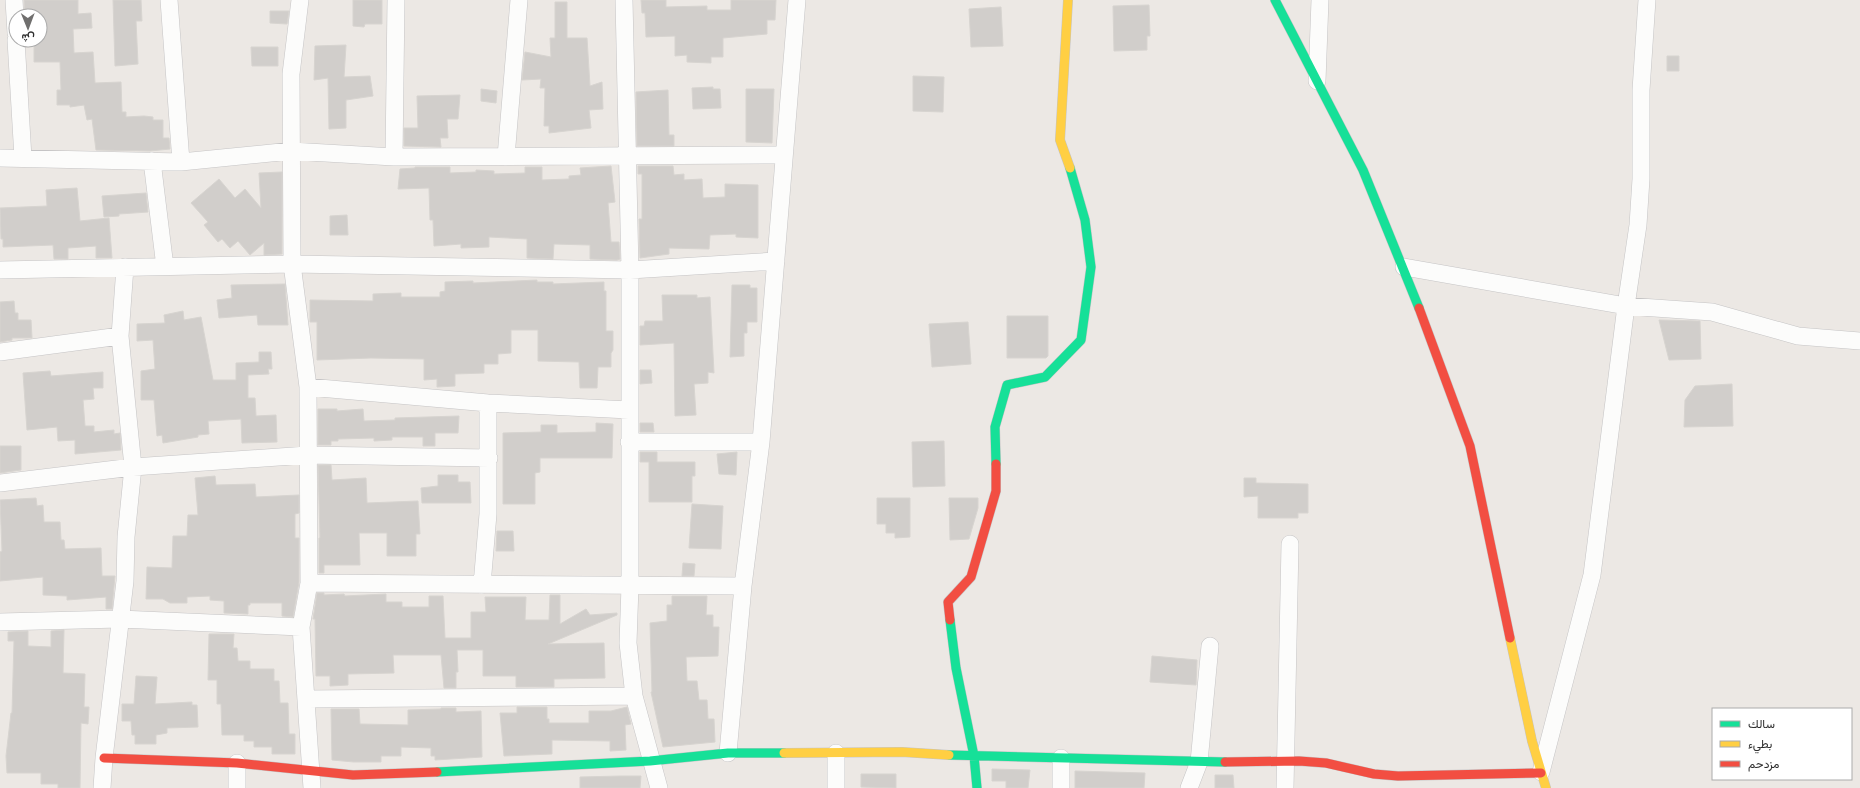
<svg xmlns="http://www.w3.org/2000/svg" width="1860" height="788" viewBox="0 0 1860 788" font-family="'Asap Condensed',Vazirmatn,sans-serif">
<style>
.building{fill:#d1cecb;stroke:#d7d4d0}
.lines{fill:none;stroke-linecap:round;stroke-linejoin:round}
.street-casing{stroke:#c5c4c5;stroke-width:18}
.fast-casing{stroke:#c5c4c5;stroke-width:10}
.slow-casing{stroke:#c5c4c5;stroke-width:10}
.jam-casing{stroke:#c5c4c5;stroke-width:10}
.street{stroke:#fcfcfb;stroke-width:17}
.fast{stroke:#16e098;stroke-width:9}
.slow{stroke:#ffcf43;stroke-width:9}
.jam{stroke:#f24e42;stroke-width:9}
</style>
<rect width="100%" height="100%" fill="#ece8e4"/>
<path class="building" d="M24,0H78V14L91,13L92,28L73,29L74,53L93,52L95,83L121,82L122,112H126V117L144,116L153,117V120H163V138H169L170,149L150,151L96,150L92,119L87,120L84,105L70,107V105H57V90H61L60,62H34V41L40,40V16H25Z
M113,0H141L142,21H136L138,64L115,66Z
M353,0H382V24H365L364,27L353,26Z
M641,0H666V7L707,6V10H731V0H776L775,20H767V34L723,38V57H711V63L687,62V55L675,56V36L646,37L645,13H642Z
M555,2H567V38H587L590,86L602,82L603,109L589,110L591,128L549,133V126H544L545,88H540L541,79L522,80L525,52L551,57L550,38H555Z
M1149,5L1150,36H1147V50L1114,51L1113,6Z
M1001,7L1003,46L971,47L969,9Z
M270,11H289L287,24L270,23Z
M346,45L344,77L370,76L373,96L346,100V128L329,129L328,78L314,80L315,46Z
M251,47H278V66H252Z
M1667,56H1679V71H1667Z
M913,76L944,77L943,112L913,111Z
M713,87V89H720L721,108L693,109L692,88Z
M481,89L497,91L496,103L481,101Z
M746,89H774L772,143L746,142Z
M668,90L669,135H674V146H637L636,92Z
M460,95L458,119H447L448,138H440L441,147L404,146V128H418L417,96Z
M611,166L615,202L608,203L611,242H619L620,259L617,260L590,259V245L554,244L553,259L527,258V239L489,237V247L461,248V244L434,246L433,220H430L429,188L398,189L400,169L415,168V167H450V173L476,172V170L494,171V174L525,173V167H542V180L569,179V176L581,175L580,168Z
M638,166H673L674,175L684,174V180L702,179L703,198L725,197V184L758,185V238L736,237V234L710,235L709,249L669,248V254L640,258L639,219H642V174H638Z
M282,172V254L264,255V243L250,255L238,241L230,248L222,239L218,242L204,225L208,222L191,203L219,179L235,198L245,189L261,208L259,173Z
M77,188L80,221L109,218L112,258H96V246L68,248V259H54L53,245L3,247V239H1L0,208L47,206L46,190Z
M146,193L148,212L119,214V216L104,217L102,196Z
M347,215L348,235H330V216Z
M537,280V282H553V284L604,282V291H606V331H613V350L611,353V367H598L597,388H580L579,362L538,361V330H511V353L498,354V364H484V373L455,374V386L437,387V379L424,380V359L371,358L317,360V322H310V300L373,301V294L401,293V297H440V292L445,291V282L473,281V283Z
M285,284L288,325H258L257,315L219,318L217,300L232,298L231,285Z
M732,285H750V288H757V322H747V333H744V356L730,357Z
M662,295H697V298L710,297L714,373L708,372V383L694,384L696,415L675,416L674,343L640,345V326H644L645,321H663Z
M14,301L15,313H18V320H31L32,338H12V340L0,342V302Z
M183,311L184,320L201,317L213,380H236V363L259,362V352H271L272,369H268L269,374L248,375V398H255L256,416L276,415L277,442L242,443L241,419L208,421L209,434L198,435V437L163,443L162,435L157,436L154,400H141V371L155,369L153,340L137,341V324L165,323L164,315Z
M1007,316H1048V356L1046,358H1007Z
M1659,320L1700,321L1701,359L1669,360Z
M968,322L971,364L932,367L929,324Z
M640,370H651L652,383L640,384Z
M50,371L51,376L103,372V388H93L94,399L83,400L85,426H94V432L114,430V434L120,433L121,450L75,454V440L58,441L57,427L27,430L23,373Z
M1732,384L1733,426L1684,427L1685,400L1695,386Z
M318,409H337V411L363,409L364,421L395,420V418L459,416L458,433H435V446H423V437H392V440L374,441V438L338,439V441H331V445H318Z
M596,423L613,424L612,458H540V472L535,473V504H503V433L541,432V425H557V433L596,432Z
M640,423H653L654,432H640Z
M944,441L945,486L913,487L912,442Z
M0,446H21V470L0,473Z
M640,452H657V462H695V476H692V502H649V462H640Z
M737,452L736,475L719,474L717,454Z
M318,465H331L332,480L366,478L367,503L418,501L420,534H416V556H387V533H359L360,565H324V573H319V538H320Z
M438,475H458V482H470L471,503H422L421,488L438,486Z
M215,476L216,485L255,484L256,497L299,495V513L295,514V538H299V582L293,617L282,616V603H250V605H248V614L224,613V601L210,600V596L187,597V603H170L163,599H146L147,567L172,568L173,536H187L188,515H198L195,478Z
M1244,478H1256V483L1308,484V513H1298V518H1258V496L1244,497Z
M36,498L37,506L43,505L44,522H60L61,540H64L65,549L101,548L102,576H115L112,609H106V597L67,600V596L43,595V577L0,581V552L2,551L0,500Z
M877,498H910V537L895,538V533H886V524H877Z
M949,498H978V508L969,539L950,540Z
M692,504L723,506L721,549L689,548Z
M497,531H513L514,551H496Z
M683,563L695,564L694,576H682Z
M317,593H324V595L344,594L345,596L386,594V602H402V607H429V596H443L445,638H471V612H486L485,597H526L525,620H549L550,595H560V624L586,609L590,615L617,613V615L548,644L604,643L605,678L554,679V687H516V676H483V650H457L458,672H456V688H444L441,655H393L394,673L348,674V685L330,686V676H316L315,619H313Z
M672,596H707L706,615H713V627H719L718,656L686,657L687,681H697L699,700H707L708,719H714L715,742L663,747L651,692H652L650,623L667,621V605H672Z
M64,630L63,673L85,674L84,707H89L88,724L81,723L80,788H58V784H41V773H7L6,756L11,713H12L14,641H8V632L28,631V646L51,647V631Z
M209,634H234L233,648H237L238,661H250V669H274V681H279L280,703H288L289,734H295V754H272V747H254V741H244V735H222L221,704H217V680H208Z
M1152,656L1197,660L1196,685L1150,682Z
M136,676L157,677L155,704L192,702V705H197L198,727L167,728V733L156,735V744H135V735H132L131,721H122V704H134Z
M517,707H547V719H549V723H589V711H611L627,707L631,724L625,725L626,750L610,751V741L552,740V754L504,756L500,713H517Z
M441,708H456V712L481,711L482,757L435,760V756H431V748L401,747V756H381V762H354L332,760L331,709H359L360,724L408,725V710L441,709Z
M992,769L1030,770L1028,788H1006V781H992Z
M1075,771L1145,773L1144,788H1075Z
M861,774H896V788L861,787Z
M1215,775H1233L1234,788H1215Z
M621,776H641L640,788H580V777Z"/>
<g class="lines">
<defs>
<path id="street" d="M14,0L16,33
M169,0L181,162
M300,0L291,74L292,264L308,387L309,583L301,627L312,788
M624,0L630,270V586L628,643L634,696L659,788
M16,40L23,158
M1317,81L1320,0
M394,157L396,0
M506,157L519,0
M0,158L181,162L291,151L394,157L784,155
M152,161L165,267
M1404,267L1626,306L1712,312L1798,336L1860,341
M0,270L292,264L630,270L776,261
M0,352L120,336
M308,387L488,403L629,410
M629,442H761
M0,483L133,467L307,455L489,458
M309,583L743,586
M482,585L488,514V403
M0,622L120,619L301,627
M307,699L634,696
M728,753L743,586L761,442L797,0
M836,753V788
M1061,758V788
M237,763V788
M1541,772L1592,575L1626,306L1638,225L1641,179V90L1647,0
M102,788L104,758L125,581L126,537L133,467L120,336L125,267
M1189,788L1199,762L1210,646
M1285,788L1290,544"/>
<path id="fast" d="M1275,0L1363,170L1419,308
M996,464L995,427L1007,385L1045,377L1081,340L1091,267L1085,220L1070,168
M950,620L956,668L974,756L977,788
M949,755L1225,762
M437,772L650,761L728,753H784"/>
<path id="slow" d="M1068,0L1060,140L1070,168
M1510,638L1532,741L1546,788
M784,753L902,752L949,755"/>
<path id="jam" d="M1419,308L1470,446L1510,638
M950,620L948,602L971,577L996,491V464
M104,758L237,763L353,775L437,772
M1225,762L1299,761L1326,763L1374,774L1398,776L1541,773"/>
</defs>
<use href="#street" class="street-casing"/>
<use href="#fast" class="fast-casing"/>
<use href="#slow" class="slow-casing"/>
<use href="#jam" class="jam-casing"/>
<use href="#street" class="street"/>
<use href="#fast" class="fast"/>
<use href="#slow" class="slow"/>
<use href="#jam" class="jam"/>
</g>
<rect x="1712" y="708" width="140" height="72" fill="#ffffff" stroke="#ababab"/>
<rect x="1720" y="721" width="20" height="6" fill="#16e098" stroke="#ababab"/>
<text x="1748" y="728" font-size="12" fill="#2e2e2e">سالك</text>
<rect x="1720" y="741" width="20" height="6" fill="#ffcf43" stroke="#ababab"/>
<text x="1748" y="748" font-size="12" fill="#2e2e2e">بطيء</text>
<rect x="1720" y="761" width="20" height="6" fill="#f24e42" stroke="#ababab"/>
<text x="1748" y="768" font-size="12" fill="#2e2e2e">مزدحم</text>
<g transform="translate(28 28) rotate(179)"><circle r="19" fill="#ffffff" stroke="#ababab"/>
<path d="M0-3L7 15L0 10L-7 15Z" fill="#706f6e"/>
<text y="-6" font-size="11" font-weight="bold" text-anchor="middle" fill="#2e2e2e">ش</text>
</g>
</svg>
